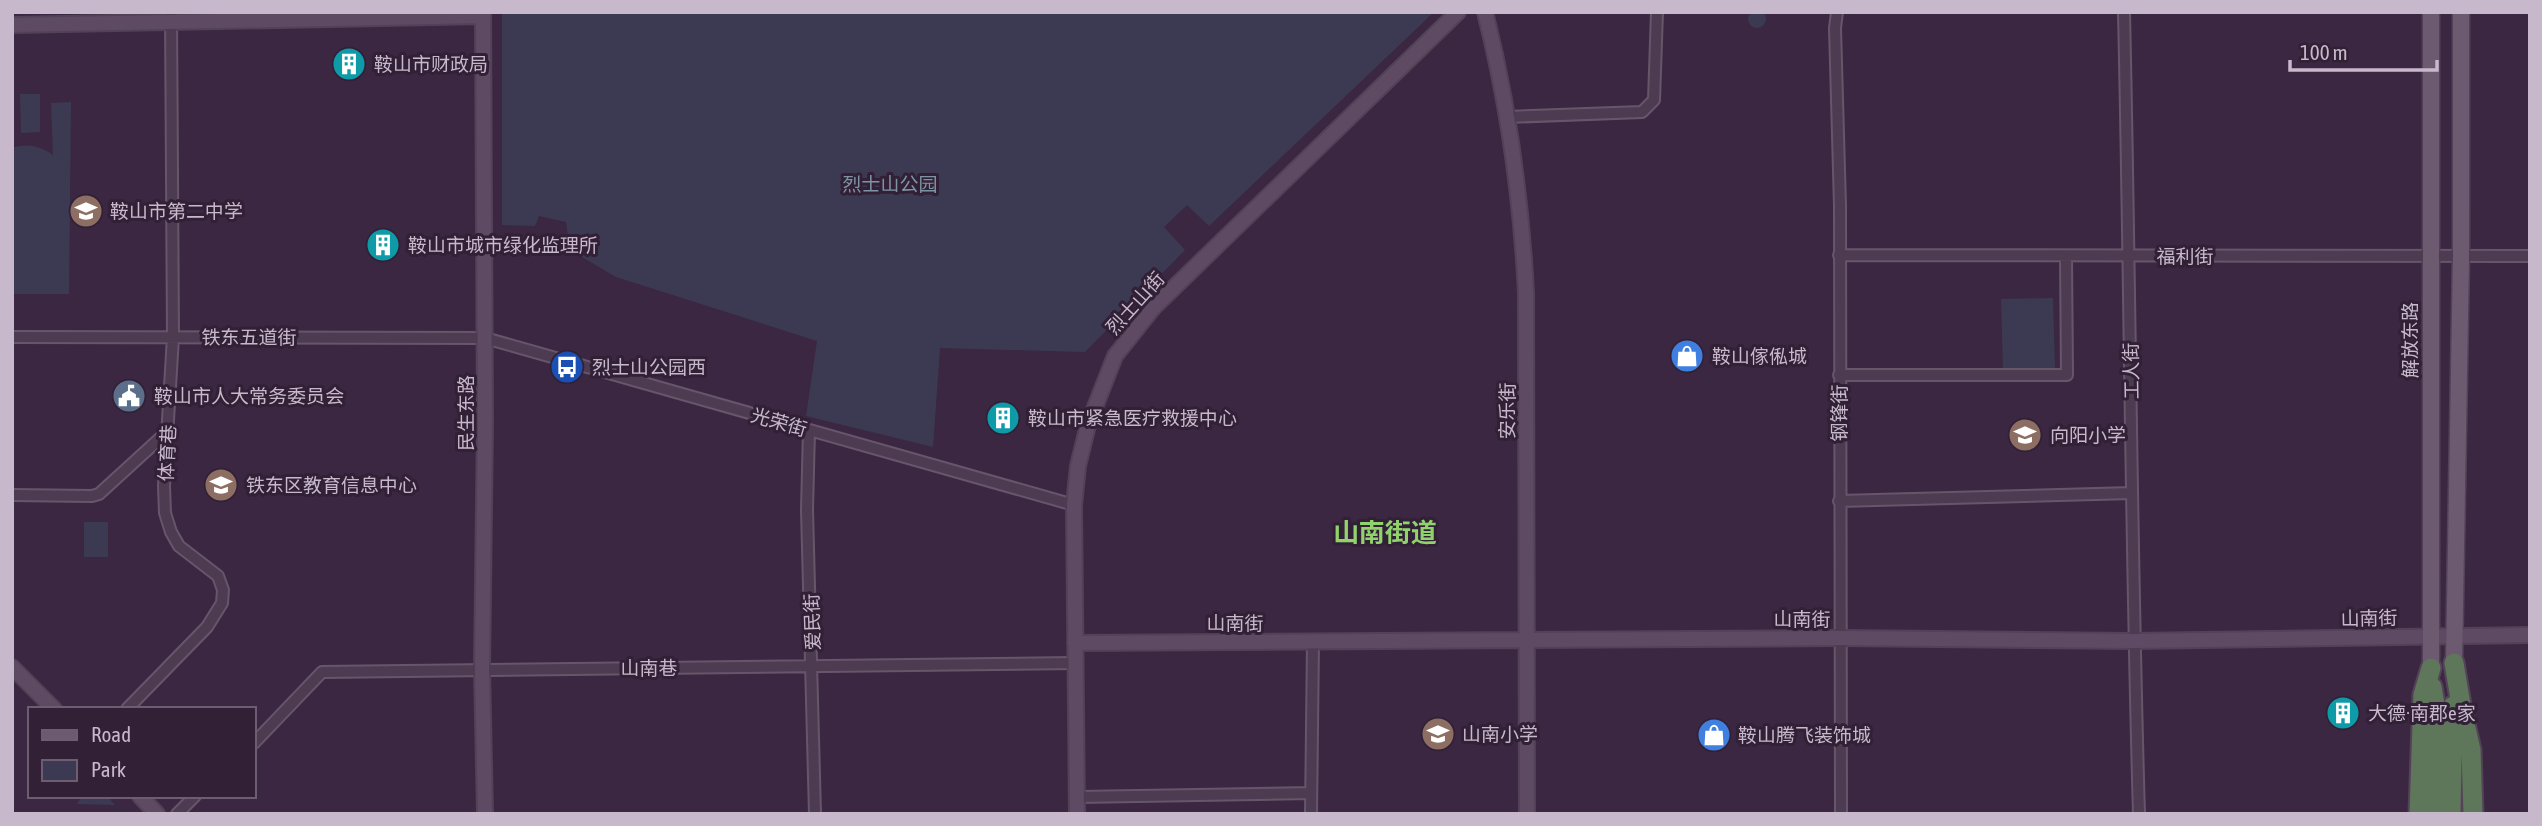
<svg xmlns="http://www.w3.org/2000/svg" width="2542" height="826" viewBox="0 0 2542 826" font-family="'Asap Condensed','Noto Sans SC',sans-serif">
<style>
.green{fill:#3c3a52}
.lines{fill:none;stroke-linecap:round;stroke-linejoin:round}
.street-casing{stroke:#67566b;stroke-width:14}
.secondary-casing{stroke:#524257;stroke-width:18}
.primary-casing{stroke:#524257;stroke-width:19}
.highway-casing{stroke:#544358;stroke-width:23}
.street{stroke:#4c3b51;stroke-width:10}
.secondary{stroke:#5f4a63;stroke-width:14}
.primary{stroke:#6c5a70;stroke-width:16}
.highway{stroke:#5e7659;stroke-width:19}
.labels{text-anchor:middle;stroke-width:6;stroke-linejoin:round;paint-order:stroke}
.poi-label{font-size:19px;fill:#c7b8cb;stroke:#312036;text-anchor:start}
.park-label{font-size:19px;fill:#7e94a5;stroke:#312036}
.street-label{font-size:19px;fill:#c7b8cb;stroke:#312036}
.district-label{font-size:26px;font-weight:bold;fill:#90d26c;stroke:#312036}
</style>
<rect width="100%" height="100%" fill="#3b2741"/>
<path class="green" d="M1748 19a9 9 0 1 1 18 0a9 9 0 1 1-18 0Z
M502,12H1434L1209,226L1187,205L1164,227L1185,250L1085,352L940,348L933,447L806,416L817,341L616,277L570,250L566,222L539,216L535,226L502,225Z
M20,94H40V132L21,133Z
M71,102L69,294H12V148C28,143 40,146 53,155L51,103Z
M2053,298L2055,369L2003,370L2001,299Z
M84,522H108V557H84Z
M82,796H107L115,805L77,804Z"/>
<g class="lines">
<defs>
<path id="street" d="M1837,12L1835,28L1840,206L1841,814
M2124,12C2130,279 2131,547 2139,814
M1507,117L1642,112L1654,100L1657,12
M1839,255L2530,256
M12,337L485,338L1074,505
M1839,375H2067L2066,257
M809,430L807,510L815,814
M12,495L92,496L99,494L168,431
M1839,501L2132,493
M127,709L207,627L222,603L223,590L218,576L179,546L171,532L165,513L164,486L173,337L171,12
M254,743L322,672L1075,663
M1078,797L1311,793
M177,814L195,796
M1311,814L1313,642"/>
<path id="secondary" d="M483,12L485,423L482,669L485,814
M1485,12C1509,107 1521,196 1526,293L1527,814
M12,25L483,16
M1075,643L1839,638L2134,641L2530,635
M12,667L54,709
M140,796L157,814
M1077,814L1074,505L1078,466L1088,425L1115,356L1154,307L1458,12"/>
<path id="primary" d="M2431,12V668
M2454,663L2461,256V12"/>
<path id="highway" d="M2454,663L2462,711L2471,750L2473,814
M2432,687L2437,717V814
M2419,814L2423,695L2431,668
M2451,814L2453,706"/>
</defs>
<use href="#street" class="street-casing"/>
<use href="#secondary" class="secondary-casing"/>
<use href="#primary" class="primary-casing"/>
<use href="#highway" class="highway-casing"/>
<use href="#street" class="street"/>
<use href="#secondary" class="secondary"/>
<use href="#primary" class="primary"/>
<use href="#highway" class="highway"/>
</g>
<defs>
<symbol id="building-disc" viewBox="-11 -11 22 22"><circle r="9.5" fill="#0f9aa8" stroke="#312036"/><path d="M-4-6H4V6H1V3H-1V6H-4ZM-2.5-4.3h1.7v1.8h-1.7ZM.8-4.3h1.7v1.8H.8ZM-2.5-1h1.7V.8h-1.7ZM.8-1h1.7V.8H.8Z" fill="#fff"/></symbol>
<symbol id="school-disc" viewBox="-11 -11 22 22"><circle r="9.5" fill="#8d6e63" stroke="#312036"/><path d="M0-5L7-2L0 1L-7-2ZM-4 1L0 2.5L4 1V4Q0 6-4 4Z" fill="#fff"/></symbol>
<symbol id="shop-disc" viewBox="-11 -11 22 22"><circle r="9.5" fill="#3f7fe0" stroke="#312036"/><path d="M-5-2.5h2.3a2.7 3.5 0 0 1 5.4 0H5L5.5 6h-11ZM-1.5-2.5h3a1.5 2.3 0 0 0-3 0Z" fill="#fff"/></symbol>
<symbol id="bus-disc" viewBox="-11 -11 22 22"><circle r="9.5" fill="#1a4fb4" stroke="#312036"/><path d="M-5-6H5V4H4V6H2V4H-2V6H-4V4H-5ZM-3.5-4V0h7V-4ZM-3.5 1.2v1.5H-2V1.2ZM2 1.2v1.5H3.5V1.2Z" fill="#fff"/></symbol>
<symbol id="civic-disc" viewBox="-11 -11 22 22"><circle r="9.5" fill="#5c6f8a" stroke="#312036"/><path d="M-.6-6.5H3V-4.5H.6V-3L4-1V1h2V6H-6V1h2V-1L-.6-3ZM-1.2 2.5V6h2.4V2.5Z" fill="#fff"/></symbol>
</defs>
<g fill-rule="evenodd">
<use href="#building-disc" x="330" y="45" width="38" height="38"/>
<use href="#school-disc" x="67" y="192" width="38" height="38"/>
<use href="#building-disc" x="364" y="226" width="38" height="38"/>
<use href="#shop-disc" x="1668" y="337" width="38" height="38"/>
<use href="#bus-disc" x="548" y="348" width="38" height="38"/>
<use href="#civic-disc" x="110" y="377" width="38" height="38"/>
<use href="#building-disc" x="984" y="399" width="38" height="38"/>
<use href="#school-disc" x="2006" y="416" width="38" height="38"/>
<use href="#school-disc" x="202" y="466" width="38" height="38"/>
<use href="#building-disc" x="2324" y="694" width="38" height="38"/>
<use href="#school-disc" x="1419" y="715" width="38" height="38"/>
<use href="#shop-disc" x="1695" y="716" width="38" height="38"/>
</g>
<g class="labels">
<g class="poi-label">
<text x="374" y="71">鞍山市财政局</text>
<text x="110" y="218">鞍山市第二中学</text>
<text x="408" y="252">鞍山市城市绿化监理所</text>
<text x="1712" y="363">鞍山傢俬城</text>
<text x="592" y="374">烈士山公园西</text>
<text x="154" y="403">鞍山市人大常务委员会</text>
<text x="1028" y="425">鞍山市紧急医疗救援中心</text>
<text x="2050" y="442">向阳小学</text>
<text x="246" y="492">铁东区教育信息中心</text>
<text x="2368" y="720">大德·南郡e家</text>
<text x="1462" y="741">山南小学</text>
<text x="1738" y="742">鞍山腾飞装饰城</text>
</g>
<g class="park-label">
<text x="890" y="191">烈士山公园</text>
</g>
<g class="street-label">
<text x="2185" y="263">福利街</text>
<text transform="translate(1135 303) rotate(-48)" y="7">烈士山街</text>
<text x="249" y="344">铁东五道街</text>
<text transform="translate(2410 340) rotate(-90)" y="7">解放东路</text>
<text transform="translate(2131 371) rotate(-91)" y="7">工人街</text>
<text transform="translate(1507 411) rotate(-90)" y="7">安乐街</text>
<text transform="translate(466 413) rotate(-90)" y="7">民生东路</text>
<text transform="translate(1839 413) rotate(-90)" y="7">钢锋街</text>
<text transform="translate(779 422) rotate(16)" y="7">光荣街</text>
<text transform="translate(167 453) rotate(-87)" y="7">体育巷</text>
<text transform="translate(2369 618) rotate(-1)" y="7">山南街</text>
<text x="1802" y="626">山南街</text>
<text transform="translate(812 622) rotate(-92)" y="7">爱民街</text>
<text x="1235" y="630">山南街</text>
<text x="649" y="675">山南巷</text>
</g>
<g class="district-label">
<text x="1385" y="542">山南街道</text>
</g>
</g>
<rect width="2542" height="826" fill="none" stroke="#c7b8cb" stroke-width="28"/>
<rect x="28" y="707" width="228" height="91" fill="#312036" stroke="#6d5d72" stroke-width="2"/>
<rect x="42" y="730" width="35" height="10" fill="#6c5a70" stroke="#6d5d72" stroke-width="2"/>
<text x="91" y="742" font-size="21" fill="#c7b8cb">Road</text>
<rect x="42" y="760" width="35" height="21" fill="#3c3a52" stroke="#6d5d72" stroke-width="2"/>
<text x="91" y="777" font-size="21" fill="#c7b8cb">Park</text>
<path d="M2290 60v10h147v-10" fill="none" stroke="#c7b8cb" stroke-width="3.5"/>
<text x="2300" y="60" font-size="21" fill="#c7b8cb" stroke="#312036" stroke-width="5" paint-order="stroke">100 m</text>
</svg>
